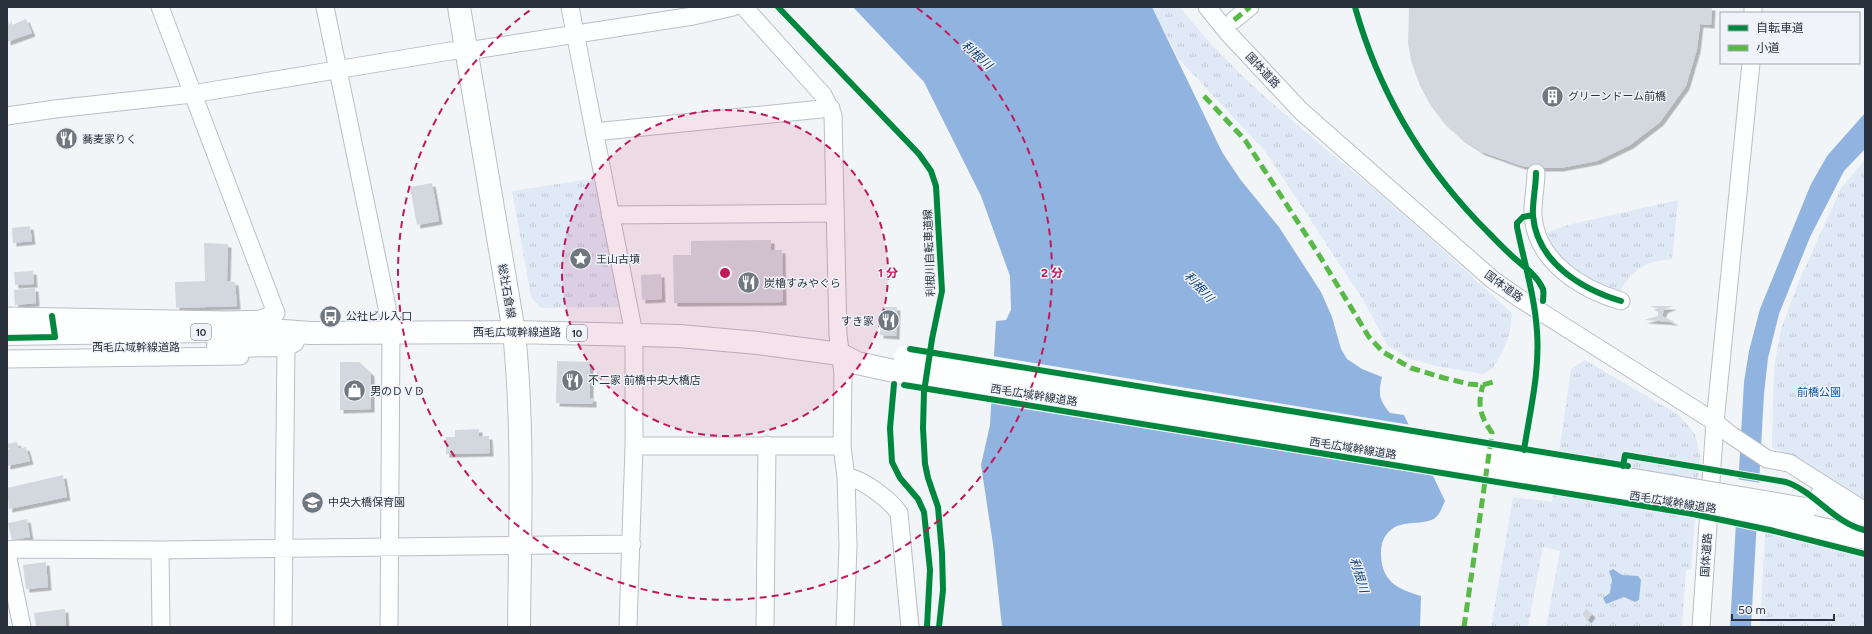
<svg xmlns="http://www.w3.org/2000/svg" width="1872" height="634" viewBox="0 0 1872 634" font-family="Figtree,'Noto Sans JP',sans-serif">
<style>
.grass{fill:url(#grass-tufts)}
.water{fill:#91b3e0}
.pier{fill:#f2f5f8}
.building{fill:#d3d8df;filter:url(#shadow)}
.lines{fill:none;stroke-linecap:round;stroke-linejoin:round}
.minor-casing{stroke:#babfc5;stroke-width:19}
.major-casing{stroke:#babfc5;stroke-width:24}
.minor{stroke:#fdfefe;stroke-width:17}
.major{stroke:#fdfefe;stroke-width:22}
.major-bridge-casing{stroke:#babfc5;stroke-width:24;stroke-linecap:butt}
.major-bridge{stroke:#fdfefe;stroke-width:22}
.quiet{stroke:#58b947;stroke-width:5;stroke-dasharray:10 5;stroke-linecap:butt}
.cycleway-casing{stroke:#f0f4fa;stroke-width:8}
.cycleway{stroke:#00873e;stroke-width:6}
.ring{fill:none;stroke:#c2185b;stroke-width:2;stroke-dasharray:7 5}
.labels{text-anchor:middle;stroke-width:3;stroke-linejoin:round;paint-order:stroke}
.shield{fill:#f0f4fa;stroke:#656d76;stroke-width:1}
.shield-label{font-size:10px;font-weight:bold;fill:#2a333d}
.street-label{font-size:11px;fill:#2a333d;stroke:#f0f4fa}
.poi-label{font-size:11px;fill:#2a333d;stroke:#f0f4fa;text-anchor:start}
.park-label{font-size:11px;fill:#12549f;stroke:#f0f4fa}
.water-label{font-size:12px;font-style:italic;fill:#0c3d77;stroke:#f0f4fa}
.centre{fill:#c2185b;stroke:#f0f4fa;stroke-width:2}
.ring-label{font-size:12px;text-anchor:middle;font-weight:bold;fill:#c2185b;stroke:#f0f4fa;stroke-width:3;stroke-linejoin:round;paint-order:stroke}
</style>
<defs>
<pattern id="grass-tufts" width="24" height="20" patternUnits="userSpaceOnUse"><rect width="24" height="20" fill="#e0e9f6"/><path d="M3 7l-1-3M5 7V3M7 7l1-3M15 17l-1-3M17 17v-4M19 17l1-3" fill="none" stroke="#c0c8d4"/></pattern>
<filter id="shadow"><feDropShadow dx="3.5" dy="3.5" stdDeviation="0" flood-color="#0004"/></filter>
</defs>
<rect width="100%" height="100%" fill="#f2f5f8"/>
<path class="grass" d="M1152,7H1180C1235,78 1306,132 1374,189C1421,229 1466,271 1512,313L1510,332L1502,353L1493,368L1484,374L1441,367L1410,359L1388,346L1362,298L1265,151L1178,58Z
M1865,160V503L1785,453L1772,448V439L1774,367L1782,326L1799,281L1841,188Z
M597,178L623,307L541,308L531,297L512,191Z
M1678,200L1672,259C1647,261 1631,269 1620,293L1583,276L1553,251L1546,233L1568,225Z
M1585,360L1679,415L1695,434L1700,455L1691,569L1686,570L1682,627H1546L1560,551L1543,547L1528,627H1491L1513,497L1552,502L1571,369Z
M1765,533L1865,557V627H1760Z"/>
<path class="water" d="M853,7H1152L1222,152L1240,179L1279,227L1321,292L1332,317L1341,349L1347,359L1362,369L1382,377C1378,394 1379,400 1390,413L1404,415L1445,501C1443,505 1441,511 1438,515C1429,527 1405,519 1392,529C1384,535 1381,543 1381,553C1381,581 1397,589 1421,596L1420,627H1002L993,544L981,465L990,425L996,321L1006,320L1011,310L1010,276L981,196L924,82Z
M1865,113V149L1844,171L1810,237L1779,314L1768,358L1764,394L1751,627H1730L1744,382L1749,351L1760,309L1811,184L1827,156Z
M1613,569L1622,575L1638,576L1641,580L1639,600L1635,602L1624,597L1606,604L1603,598L1610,593L1612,580L1609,571Z"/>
<path class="pier" d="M992,356L1411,425L1435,476L989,403Z
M1736,479L1761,483L1758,531L1734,526Z"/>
<path class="building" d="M1409,7H1712L1711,25L1700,24L1697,49L1686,86L1660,122L1630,145L1597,161L1560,168H1541L1522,166L1482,152L1461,138L1443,122L1431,106L1420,86L1411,61L1408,43Z
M7,18L10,26L26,19L32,33L7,42Z
M432,183L439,221L417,225L410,187Z
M30,226L32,241L13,243L12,228Z
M771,240V250H782L783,302L674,303L673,255H691V241Z
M204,243L228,244L227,281L235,282L237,306L176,308L175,282L205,281Z
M33,271L34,284L15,285L14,272Z
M661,274L662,299L642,300L641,275Z
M35,288L36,303L15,305L14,290Z
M1650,306H1673L1664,310L1662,316L1675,322L1644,320L1658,316V309Z
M882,307H897L896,336L880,335Z
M557,361L590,362V398H593V404L556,403Z
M340,362H359L371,373V409L340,410Z
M479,429V436H489L490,453L446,454V437H455V430Z
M17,442L19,449L26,447L30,461L7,466V449H9L7,444Z
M63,475L67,497L9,509L7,488Z
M27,519L30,537L12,540L8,523Z
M46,562L48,587L26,589L23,565Z
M65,609L66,627H36L34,613Z
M1586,609L1592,614L1588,620L1582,615Z"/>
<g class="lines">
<defs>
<path id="minor" d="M325,7L386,302L391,333L389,627
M570,7L634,334V446L628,627
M744,7L823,95L833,115L838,335L843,374L842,446L846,477L848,546L845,627
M1207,7L1228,33L1301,111L1493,280L1519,298L1715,422L1731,435L1767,459L1789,463L1865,511
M1753,13V7
M1234,20L1250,7
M7,116L55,109L192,94L450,51L480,49L693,16L733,7
M594,132L831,108
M1536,173C1536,186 1532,204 1533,216C1537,262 1581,289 1621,301
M610,215L835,213
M7,316L227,320L261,319L276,313L160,7
M7,359L240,356
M634,446H842
M846,477C862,478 890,500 899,513L910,627
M1820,493L1865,531
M7,550L18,549L160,550L632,544
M160,550L161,627
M7,554L22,627
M283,627L286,345
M765,627L767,445
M1701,627L1715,422L1751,63"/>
<path id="major" d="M459,7L514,332C524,430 520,529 519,627
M7,334L271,330L310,333L514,332L679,336L758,343L840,354L857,363L903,373
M218,346L286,345L293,341"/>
</defs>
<use href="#minor" class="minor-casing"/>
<use href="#major" class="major-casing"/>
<use href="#minor" class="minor"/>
<use href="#major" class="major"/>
<defs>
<path id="major-bridge" d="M905,357L1805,509
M903,373L1775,519L1865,538"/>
</defs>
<use href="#major-bridge" class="major-bridge-casing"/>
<use href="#major-bridge" class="major-bridge"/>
<path class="quiet" d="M1234,20L1250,7
M1204,96L1245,140L1319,255L1369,337L1383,352L1411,368L1444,378L1469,384L1483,385L1496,381
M1464,627L1492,433C1480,415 1477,406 1483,385"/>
<defs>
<path id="cycleway" d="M778,7L919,154L931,171L936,186L942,291L932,339L924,392L923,428L925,464L928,478L938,507L942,553L943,590L939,627
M1355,7C1378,89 1419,160 1478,222C1489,233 1500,245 1512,256C1523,266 1537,275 1543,289C1544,293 1543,298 1543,301
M1536,173C1536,186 1532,204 1533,216C1537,262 1581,289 1621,301
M7,338L55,337L52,316
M910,349L1628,466
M894,384L890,428L892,462L900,478L918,499L924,512L930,570L927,627
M904,385L1693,514L1770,530L1865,554
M1524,450C1530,411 1540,371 1537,332C1535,297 1524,262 1517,227V223L1523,217L1533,215
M1623,466L1625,455L1786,482C1815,492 1833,522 1864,530"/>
</defs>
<use href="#cycleway" class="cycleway-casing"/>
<use href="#cycleway" class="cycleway"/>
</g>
<circle cx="725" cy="273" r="163" fill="#c2185b" fill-opacity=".12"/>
<g class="ring">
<circle cx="725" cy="273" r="163"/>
<path d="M917 8A327 327 0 1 1 533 8"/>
</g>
<defs>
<symbol id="building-disc" viewBox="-11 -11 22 22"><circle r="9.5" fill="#70777e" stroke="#f0f4fa"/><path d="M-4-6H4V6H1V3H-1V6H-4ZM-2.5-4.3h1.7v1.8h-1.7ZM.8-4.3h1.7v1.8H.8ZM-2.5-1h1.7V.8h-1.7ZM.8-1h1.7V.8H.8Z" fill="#fff"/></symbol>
<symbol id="restaurant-disc" viewBox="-11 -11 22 22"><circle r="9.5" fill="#70777e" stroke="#f0f4fa"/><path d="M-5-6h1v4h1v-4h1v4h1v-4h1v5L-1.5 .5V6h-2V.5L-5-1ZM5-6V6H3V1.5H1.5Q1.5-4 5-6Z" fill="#fff"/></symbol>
<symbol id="sight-disc" viewBox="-11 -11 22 22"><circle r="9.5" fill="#70777e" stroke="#f0f4fa"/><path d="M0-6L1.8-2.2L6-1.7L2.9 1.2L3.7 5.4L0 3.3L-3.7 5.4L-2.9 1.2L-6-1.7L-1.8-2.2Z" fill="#fff"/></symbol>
<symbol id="bus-disc" viewBox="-11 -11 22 22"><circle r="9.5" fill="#70777e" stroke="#f0f4fa"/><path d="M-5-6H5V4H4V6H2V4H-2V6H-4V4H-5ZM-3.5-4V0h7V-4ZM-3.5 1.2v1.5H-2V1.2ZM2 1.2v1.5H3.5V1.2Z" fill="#fff"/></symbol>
<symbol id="shop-disc" viewBox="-11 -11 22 22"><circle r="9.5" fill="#70777e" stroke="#f0f4fa"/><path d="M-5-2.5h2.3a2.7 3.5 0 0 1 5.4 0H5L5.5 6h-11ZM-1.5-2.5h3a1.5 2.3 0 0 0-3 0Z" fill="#fff"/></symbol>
<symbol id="school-disc" viewBox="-11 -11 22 22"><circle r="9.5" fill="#70777e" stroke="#f0f4fa"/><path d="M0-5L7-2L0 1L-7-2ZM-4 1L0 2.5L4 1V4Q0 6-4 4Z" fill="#fff"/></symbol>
</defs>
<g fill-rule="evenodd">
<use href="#building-disc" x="1540" y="84" width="25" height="25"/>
<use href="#restaurant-disc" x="54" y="126" width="25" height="25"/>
<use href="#sight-disc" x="568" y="246" width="25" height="25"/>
<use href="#restaurant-disc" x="736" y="270" width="25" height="25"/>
<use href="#bus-disc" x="318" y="304" width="25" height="25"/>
<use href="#restaurant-disc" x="876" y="308" width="25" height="25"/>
<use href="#restaurant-disc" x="560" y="368" width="25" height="25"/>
<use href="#shop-disc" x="342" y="378" width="25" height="25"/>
<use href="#school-disc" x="300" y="490" width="25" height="25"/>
</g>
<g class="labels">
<g class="shield">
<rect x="191" y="324" width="20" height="16" rx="3"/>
<rect x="567" y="325" width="20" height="16" rx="3"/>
</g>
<g class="shield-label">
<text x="201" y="336">10</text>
<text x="577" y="337">10</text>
</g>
<g class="street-label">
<text transform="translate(1263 70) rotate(47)" y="4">国体道路</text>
<text transform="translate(929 253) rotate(-92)" y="4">利根川自転車道線</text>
<text transform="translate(1504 286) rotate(36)" y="4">国体道路</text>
<text transform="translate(507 291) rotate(80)" y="4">総社石倉線</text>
<text x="517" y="336">西毛広域幹線道路</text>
<text x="136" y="351">西毛広域幹線道路</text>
<text transform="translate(1034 395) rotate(9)" y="4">西毛広域幹線道路</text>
<text transform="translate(1353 448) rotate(9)" y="4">西毛広域幹線道路</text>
<text transform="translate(1673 502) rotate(9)" y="4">西毛広域幹線道路</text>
<text transform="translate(1706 555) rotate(-86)" y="4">国体道路</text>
</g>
<g class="poi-label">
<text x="1568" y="100">グリーンドーム前橋</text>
<text x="82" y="143">蕎麦家りく</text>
<text x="596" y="263">王山古墳</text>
<text x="764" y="287">炭櫓すみやぐら</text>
<text x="346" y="320">公社ビル入口</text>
<text x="874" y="325" text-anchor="end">すき家</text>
<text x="588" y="384">不二家 前橋中央大橋店</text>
<text x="370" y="395">男のＤＶＤ</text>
<text x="328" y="506">中央大橋保育園</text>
</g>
<g class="park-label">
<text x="1819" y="396">前橋公園</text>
</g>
<g class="water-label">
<text transform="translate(977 55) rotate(42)" y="4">利根川</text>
<text transform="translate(1199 287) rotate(47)" y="4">利根川</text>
<text transform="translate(1359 575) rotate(73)" y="4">利根川</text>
</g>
</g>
<circle cx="725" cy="273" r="6" class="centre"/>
<g class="ring-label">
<text x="888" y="277">1 分</text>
<text x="1052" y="277">2 分</text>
</g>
<rect width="1872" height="634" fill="none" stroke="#2a333d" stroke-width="16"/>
<rect x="1720" y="12" width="140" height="52" fill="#f0f4fa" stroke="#a1a7ae"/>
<rect x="1728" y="25" width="20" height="6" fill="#00873e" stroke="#a1a7ae"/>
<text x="1756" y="32" font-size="12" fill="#2a333d">自転車道</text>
<rect x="1728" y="45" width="20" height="6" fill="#58b947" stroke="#a1a7ae"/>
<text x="1756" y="52" font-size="12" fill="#2a333d">小道</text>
<path d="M1732 614v6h102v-6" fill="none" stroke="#2a333d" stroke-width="2"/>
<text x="1738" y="614" font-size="12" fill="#2a333d" stroke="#f0f4fa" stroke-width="3" paint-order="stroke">50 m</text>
</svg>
